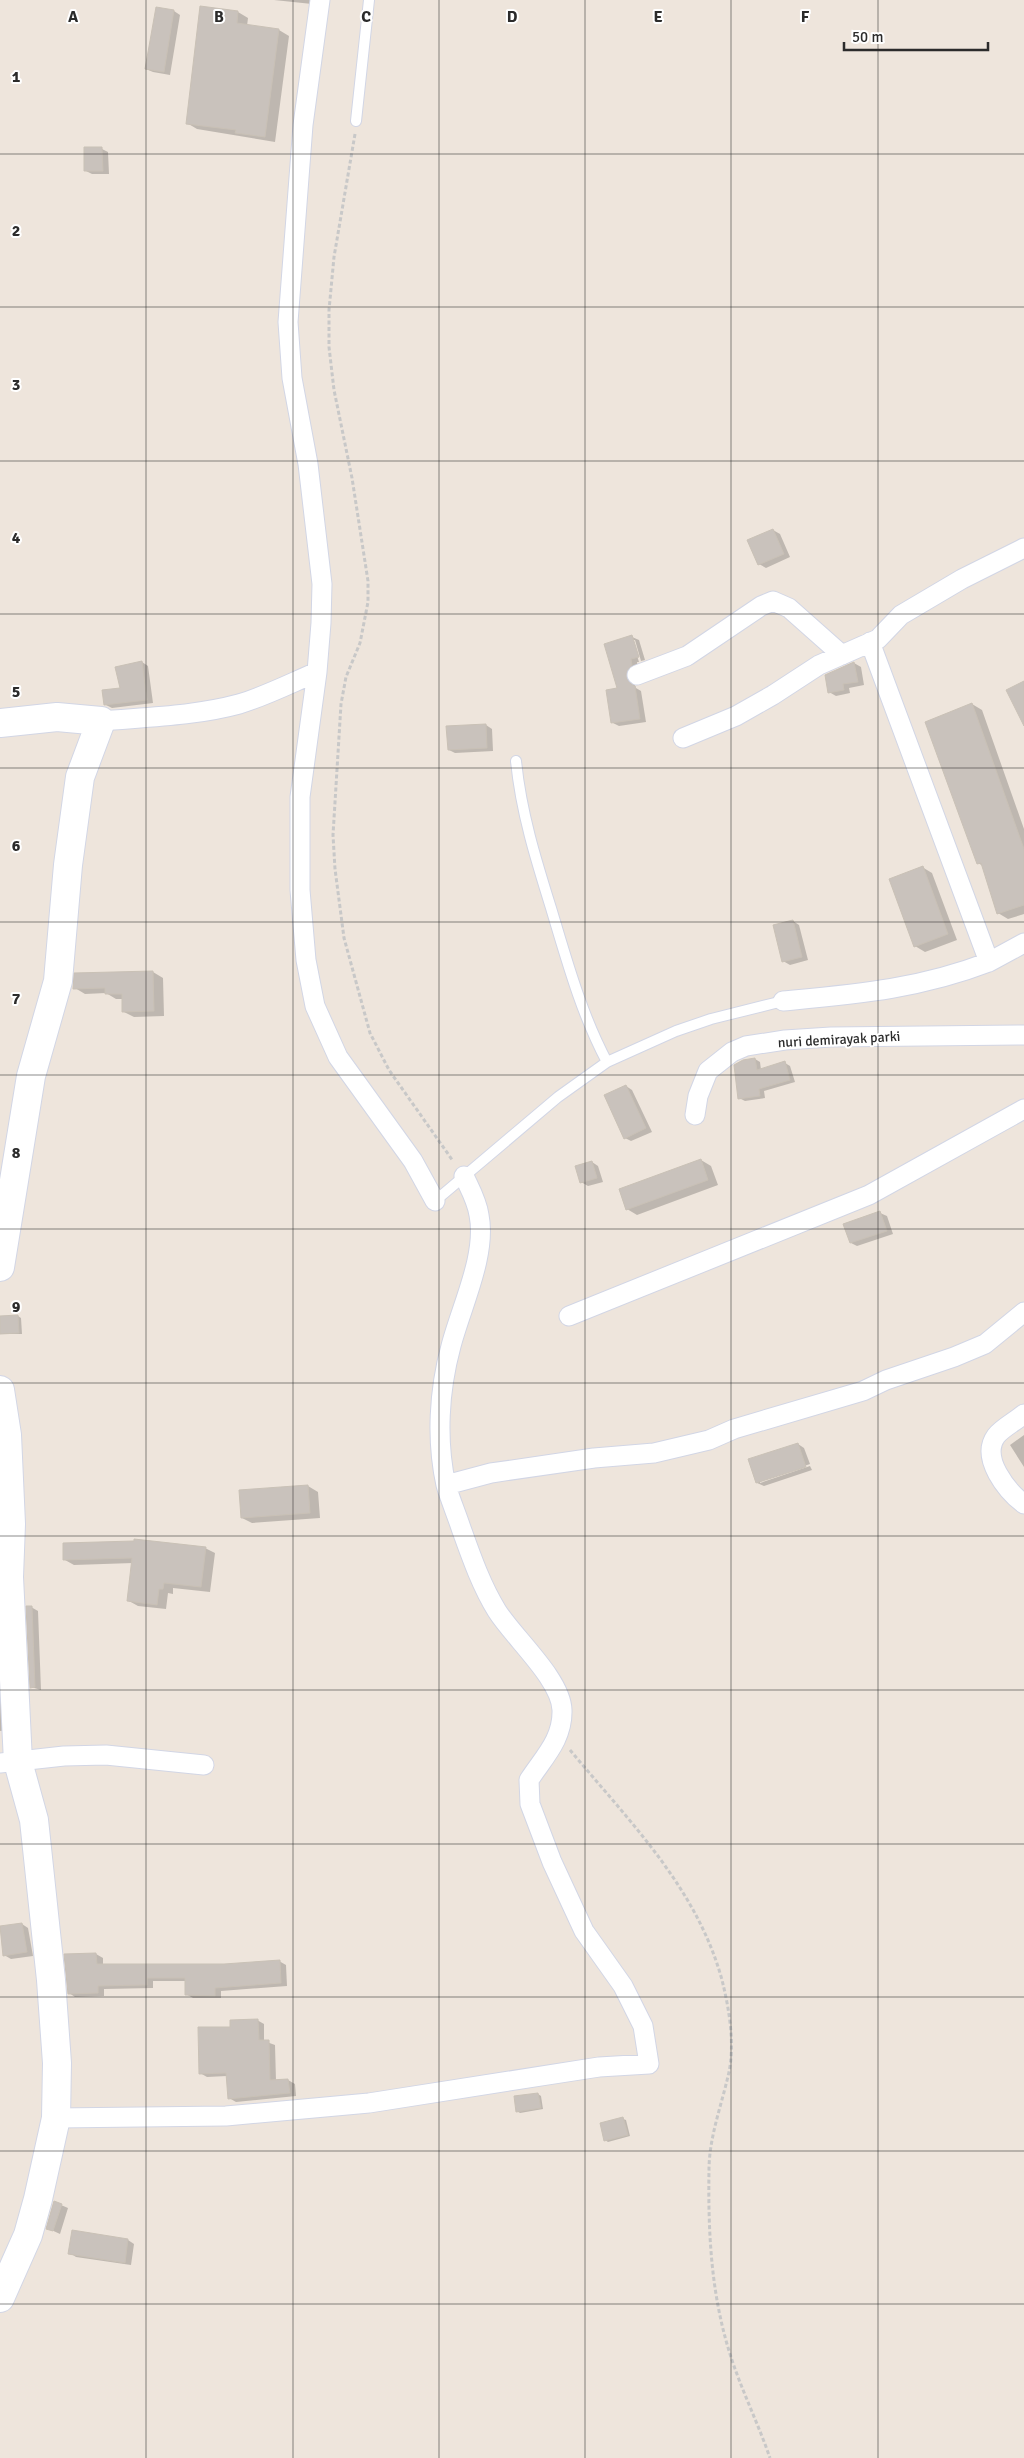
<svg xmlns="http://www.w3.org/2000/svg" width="1024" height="2458" viewBox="0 0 1024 2458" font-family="Signika,sans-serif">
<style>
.shadow{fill:#0003}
.building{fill:#c9c2bc;stroke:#c9c1b6}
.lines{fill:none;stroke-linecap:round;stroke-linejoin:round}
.lane-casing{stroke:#d2d6e5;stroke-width:12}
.street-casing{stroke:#d2d6e5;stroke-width:21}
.secondary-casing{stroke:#d2d6e5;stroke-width:30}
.path{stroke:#c8c8c8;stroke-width:3;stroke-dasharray:4 2.5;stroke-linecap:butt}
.lane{stroke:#fff;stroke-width:10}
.street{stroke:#fff;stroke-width:19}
.secondary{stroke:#fff;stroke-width:28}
.grid{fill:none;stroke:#2b2b2b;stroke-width:1;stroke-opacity:0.55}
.labels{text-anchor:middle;stroke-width:4;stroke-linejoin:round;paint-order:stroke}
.street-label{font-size:14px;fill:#2b2b2b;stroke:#fff}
.grid-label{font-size:16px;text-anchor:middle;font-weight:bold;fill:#2b2b2b;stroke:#fff;stroke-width:4;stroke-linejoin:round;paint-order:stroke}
</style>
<rect width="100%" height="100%" fill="#eee5dc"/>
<path class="shadow" d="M274,0H312V4Z
M157,8L174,11L180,15L170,75L153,72L146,69Z
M238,12L248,18L247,26L279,30L289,36L275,142L197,129L187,123Z
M102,149L108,152L109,174H92L86,171Z
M773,530L780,534L790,557L766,568L759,564Z
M632,637L639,640L645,660L641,661L635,640H632L639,662H637L638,669L632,678L636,688L641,691L646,722L619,726L613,723Z
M142,662L148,666L153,703L112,708L106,705L122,689Z
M854,663L861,667L864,685L849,688L850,693L836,696L829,692L826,676Z
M972,704L982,710L1024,829V914L1008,919L998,913L983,866L978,863Z
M486,725L492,729L493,751L455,753L449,750Z
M922,867L932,873L957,940L925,952L915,946Z
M793,921L799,925L808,960L790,965L783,961Z
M153,972L163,978L164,1016L134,1017L124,1012L123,999H116L106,993L85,994L75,988Z
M755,1059L760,1062L761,1070L785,1063L790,1066L795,1082L764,1091L765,1098L745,1101L739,1098Z
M626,1086L632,1090L652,1132L631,1141L625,1138Z
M701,1160L711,1166L718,1185L637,1215L627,1209Z
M592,1162L598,1166L603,1182L588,1186L581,1182Z
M880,1213L887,1216L893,1234L857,1246L851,1243Z
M18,1316L21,1318L22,1334H0V1317Z
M1024,1435V1467L1010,1445Z
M798,1444L804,1448L810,1464L760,1481V1483L810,1466L812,1470L764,1486L757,1483L750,1460Z
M308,1486L318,1492L320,1518L252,1523L242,1518Z
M135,1542L205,1548L215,1553L210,1592L173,1588V1594L168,1593L166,1609L138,1606L129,1601L133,1563L74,1565L65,1560Z
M0,1597L10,1730L0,1731Z
M31,1607L38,1611L41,1690L31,1687Z
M22,1924L28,1928L33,1956L11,1959L4,1955L0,1927Z
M96,1954L103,1958V1965H224L279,1961L286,1965L287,1986L221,1991V1998H193L186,1994V1981H153V1988L104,1989V1996L75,1997L69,1993L65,1955Z
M257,2020L264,2024V2041L275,2045L276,2081L288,2080L295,2084L296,2096L236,2102L229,2098L227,2076L207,2077L200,2073L232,2028Z
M538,2094L541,2096L543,2109L520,2113L517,2111L515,2097Z
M623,2119L626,2120L630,2136L608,2142L605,2140Z
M54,2202L68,2208L60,2234L47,2228Z
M73,2232L128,2240L134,2244L131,2265L76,2257L70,2253Z"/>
<path class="building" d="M200,6L238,11L237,23L279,29L265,137L235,133L236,130L186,124Z
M156,7L174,10L164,72L145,69Z
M84,147H102L103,171H84Z
M773,529L784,554L758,565L747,540Z
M632,635L639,657L631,659L632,665L626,674L630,683L635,686L640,719L611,723L606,690L617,688L604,644Z
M142,661L147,700L104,705L102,690L120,688L115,667Z
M854,662L858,682L843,684L844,690L828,693L825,675Z
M1024,681V726L1006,690Z
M972,703L1024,849V905L997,914L981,863L977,864L925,722Z
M486,724L487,748L448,750L446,726Z
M923,866L948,934L914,947L889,879Z
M793,920L802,957L782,962L773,925Z
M153,971L154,1011L122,1012V994H105V988L73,989L74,973Z
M755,1058L757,1070L785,1061L790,1080L759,1089L760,1096L738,1099L734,1065L743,1060Z
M626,1085L646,1128L624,1139L604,1095Z
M701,1159L708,1180L626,1210L619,1189Z
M592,1161L597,1178L580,1183L575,1166Z
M880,1211L887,1231L850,1243L843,1224Z
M18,1315L19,1333L0,1334V1316Z
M798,1443L806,1467L756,1483L748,1459Z
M308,1485L310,1513L241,1518L239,1490Z
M134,1539L206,1547L201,1587L164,1583L163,1589H159L157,1605L127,1601L132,1558L63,1560V1543L134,1541Z
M26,1606H32L35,1687L30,1688Z
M22,1923L27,1952L3,1956L0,1926Z
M96,1953L97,1964H224L280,1960L281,1983L215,1988V1996L185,1995V1978H147V1985L98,1986V1993L68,1994L64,1954Z
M258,2019L259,2040H269L270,2080L288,2079L290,2093L228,2099L226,2073L199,2074L198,2027H230V2020Z
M538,2093L541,2108L516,2112L514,2096Z
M623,2117L628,2135L604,2141L600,2123Z
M54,2201L62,2204L53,2231L46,2229Z
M72,2230L128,2239L125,2263L68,2254Z"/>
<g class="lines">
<defs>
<path id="lane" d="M356,121L369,0
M516,761C521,812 536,860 551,908C567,961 581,1013 607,1062
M435,1201L558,1097L607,1062L676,1031L711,1019L783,1001"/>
<path id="street" d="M320,0L303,125L288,322L292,378L308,464L322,584L321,623L317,672L300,797V890L306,960L315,1006L338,1057L413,1161L435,1201
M870,642L989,962L1024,943
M637,675L687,656L761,606L773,601L789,608L842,655
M101,721C147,717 195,716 239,704C266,696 291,683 317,672
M683,738L736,716L773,695L819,665L878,639L901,615L962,579L1024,548
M783,1001C857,994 919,989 989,962
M695,1115L698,1096L708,1071L732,1052L746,1046L785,1040L831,1037L1024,1035
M569,1316L869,1195L1024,1109
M1024,1414C1016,1421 1002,1428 996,1436C980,1458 1007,1491 1024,1504
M446,1485L491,1473L594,1458L654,1453L709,1440L734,1429L863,1391L886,1380L954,1357L985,1344L1024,1312
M0,1763L64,1756L106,1755L204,1765
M56,2118L226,2116L369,2103L599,2067L649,2064L643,2026L623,1986L584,1931L552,1862L530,1804L529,1780C544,1757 563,1739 562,1710C561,1679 514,1638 497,1611C481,1585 471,1556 461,1528C456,1513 450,1499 446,1485C436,1440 439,1390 451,1346C461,1307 487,1255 479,1215C477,1201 470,1189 464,1176"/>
<path id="secondary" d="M0,723L57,717L101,721L80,777L68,865L58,981L31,1076L0,1267
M0,1390L7,1435L11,1524L9,1577L18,1762L34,1820L51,1980L57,2063L56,2118L38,2199L28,2235L0,2298"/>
</defs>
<use href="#lane" class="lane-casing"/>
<use href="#street" class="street-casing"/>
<use href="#secondary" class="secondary-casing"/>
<path class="path" d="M355,134L334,257L329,310V347L334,390L352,478L368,581V602L360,643L346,677L341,704L333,835L335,869L344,938L370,1033L389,1070L453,1161
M570,1750C629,1821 697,1888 722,1980C729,2008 735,2043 729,2072C722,2104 709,2137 709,2170C708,2232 711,2294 730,2354C741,2389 758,2423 770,2458"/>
<use href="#lane" class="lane"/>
<use href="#street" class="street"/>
<use href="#secondary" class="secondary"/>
</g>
<path class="grid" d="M146,0V2458M293,0V2458M439,0V2458M585,0V2458M731,0V2458M878,0V2458M0,154H1024M0,307H1024M0,461H1024M0,614H1024M0,768H1024M0,922H1024M0,1075H1024M0,1229H1024M0,1383H1024M0,1536H1024M0,1690H1024M0,1844H1024M0,1997H1024M0,2151H1024M0,2304H1024"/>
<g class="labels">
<g class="street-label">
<text transform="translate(839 1039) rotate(-3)" y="5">nuri demirayak parki</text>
</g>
</g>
<g class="grid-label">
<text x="73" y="22">A</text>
<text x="219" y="22">B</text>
<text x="366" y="22">C</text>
<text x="512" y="22">D</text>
<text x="658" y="22">E</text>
<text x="805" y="22">F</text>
<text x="16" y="82">1</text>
<text x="16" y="236">2</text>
<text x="16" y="390">3</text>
<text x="16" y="543">4</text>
<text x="16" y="697">5</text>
<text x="16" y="851">6</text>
<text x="16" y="1004">7</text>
<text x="16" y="1158">8</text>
<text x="16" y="1312">9</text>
</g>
<path d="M844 42v8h144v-8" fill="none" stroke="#2b2b2b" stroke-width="2.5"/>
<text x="852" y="42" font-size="15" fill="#2b2b2b" stroke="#ffffff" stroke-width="4" paint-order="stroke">50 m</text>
</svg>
